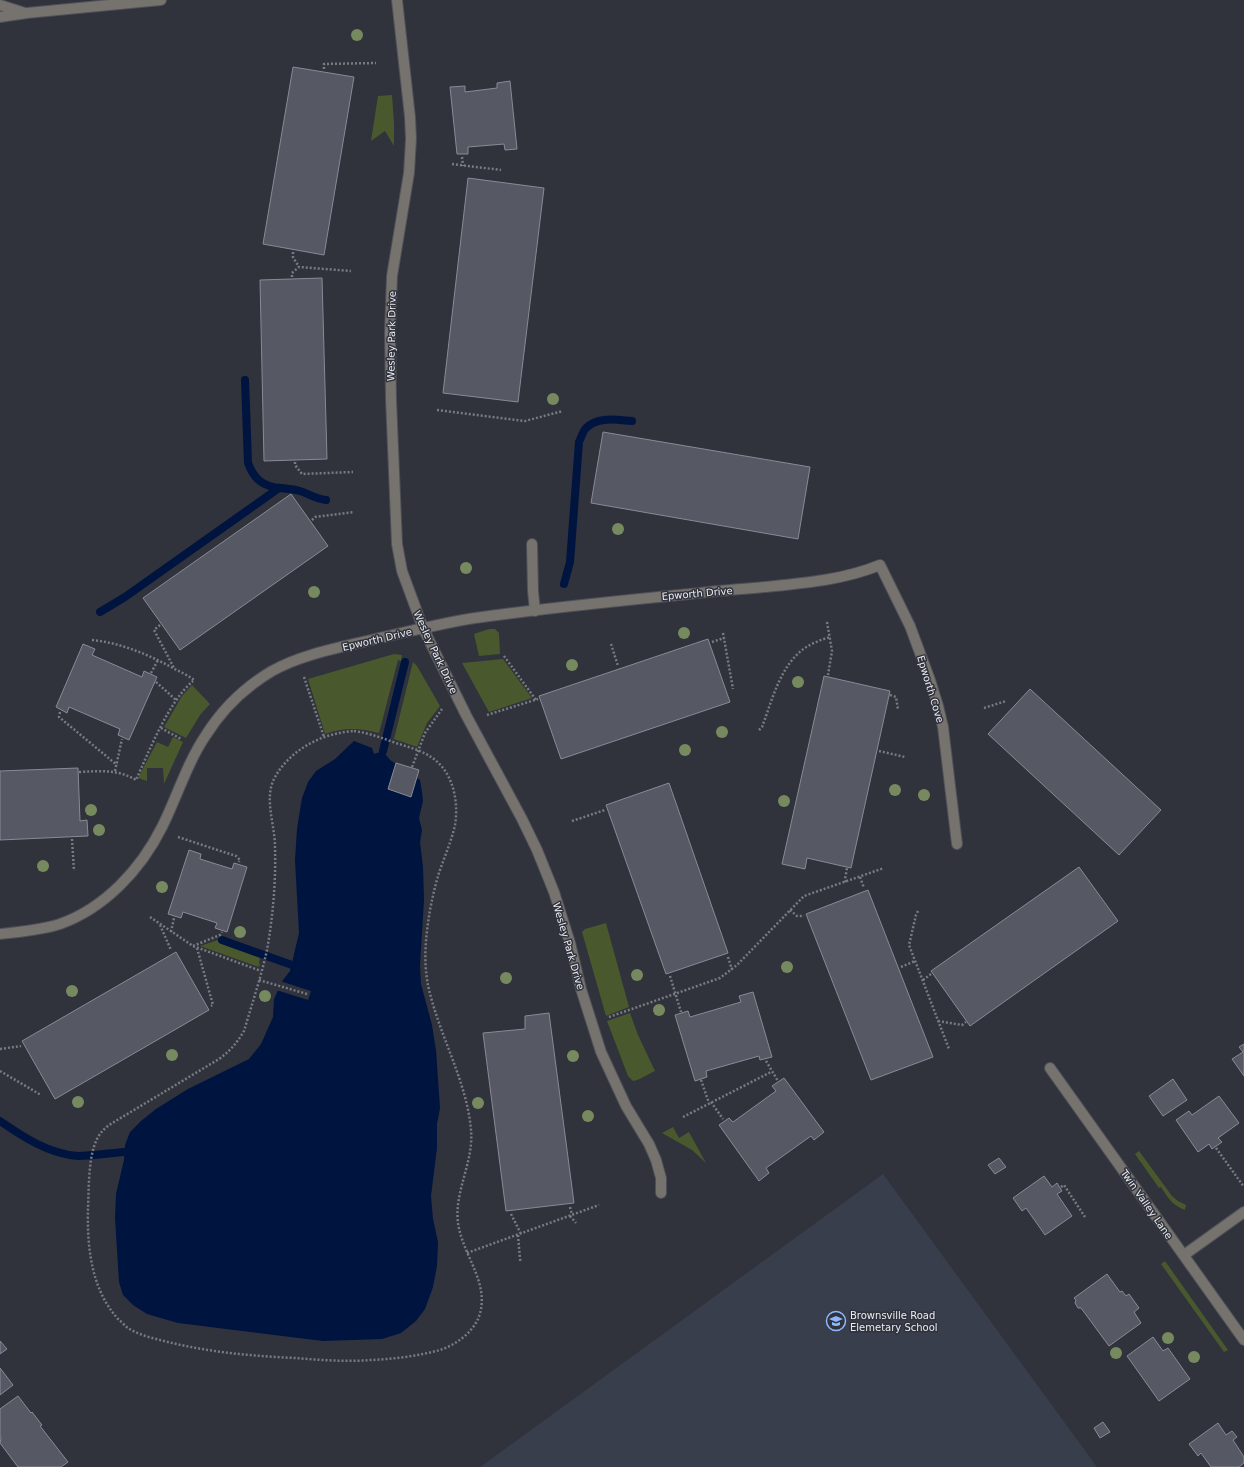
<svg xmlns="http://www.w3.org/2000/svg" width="1244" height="1467" viewBox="0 0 1244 1467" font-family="'DejaVu Sans',sans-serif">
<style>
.built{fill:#393e4c}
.green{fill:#49592d}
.water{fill:#001440}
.pier{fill:#30323c}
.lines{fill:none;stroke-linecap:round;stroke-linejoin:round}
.stream{stroke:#001440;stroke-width:8}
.building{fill:#565964;stroke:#888b97}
.lane-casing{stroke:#4e5059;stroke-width:12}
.street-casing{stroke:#4e5059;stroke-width:12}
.path{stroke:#797b83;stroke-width:2.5;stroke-dasharray:2 2;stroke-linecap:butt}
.lane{stroke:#76726e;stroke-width:10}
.street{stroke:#76726e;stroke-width:10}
.tree{fill:#778a5f}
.labels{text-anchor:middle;stroke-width:3;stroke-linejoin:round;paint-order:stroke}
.street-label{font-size:10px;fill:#eaecf2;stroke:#30323c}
.poi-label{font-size:10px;fill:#eaecf2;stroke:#30323c;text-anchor:start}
</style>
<rect width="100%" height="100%" fill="#30323c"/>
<path class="built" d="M883,1174L1097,1467H480Z"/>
<path class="green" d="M392,95L394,123V146L385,131L371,141L378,96Z
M489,629H495L499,633L500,654L479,656L474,634Z
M394,654L402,655L401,661L398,660L379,733C358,728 345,727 325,734L308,679Z
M503,659L532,698L489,712L462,663Z
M413,662L417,666L440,706L427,723L417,747L394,739Z
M192,685L210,704L200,715L186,738L164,727L182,696Z
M173,737L183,742L164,784L163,768H147V781L138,778L157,742L168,747Z
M606,923L629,1007L606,1016L582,932L585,929Z
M218,940L219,943L260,957L259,963L260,964L259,967L200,946Z
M630,1013L638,1035L655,1071C648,1074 640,1080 633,1081L628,1076L607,1021Z
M673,1127L679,1138L689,1132L706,1163L692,1150L662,1133Z
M1139,1151L1172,1196L1178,1201L1186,1205L1185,1210C1172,1205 1168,1198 1161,1187L1159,1188L1135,1154Z
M1165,1261L1228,1350L1224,1352L1161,1264Z"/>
<path class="water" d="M354,741L372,748L374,754L383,751L390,760L420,780L422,792L423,801L419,818L422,830L420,842L423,867L424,900L420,965L421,984L432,1025L436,1050L440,1108L437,1124V1148L431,1196L433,1219L438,1242L437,1266L433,1287L425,1309L416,1321L401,1333L382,1339L323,1341L178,1323L147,1314L133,1305L123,1295L119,1282L115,1218L116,1194L124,1160L125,1145L130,1132L141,1121L156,1109L188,1089L249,1059L261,1044L273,1017L274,999L283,980L290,971L299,933L295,860L297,829L302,798L308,782L316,771L335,759Z"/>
<path class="pier" d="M280,981L311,991L308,1000L276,990Z"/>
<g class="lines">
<path class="stream" d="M245,380L248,463C254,479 263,487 281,488C287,489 293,489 300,491C309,494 316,499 326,500
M564,584L570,562L579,442C581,438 583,431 586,428C598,416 617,420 632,421
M100,612L125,597L279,488
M383,751L405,662
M222,940L292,965
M0,1121C23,1137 49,1154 78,1156C93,1156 109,1153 124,1152"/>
</g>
<path class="building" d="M293,67L354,77L324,255L263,244Z
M510,81L517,149L505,150L504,144L468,147V154H457L450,87L465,86V92L497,88V83Z
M468,178L544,188L518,402L443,393Z
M322,278L327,459L264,461L260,280Z
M603,432L810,467L798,539L591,503Z
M291,494L328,546L180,650L143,598Z
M708,639L730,702L561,759L539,696Z
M83,644L95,649L92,655L142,677L144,671L157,677L129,740L118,735L120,729L69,707L67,713L56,707Z
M824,676L890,691L851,868L807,858L805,869L782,864Z
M1030,689L1161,810L1119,855L988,734Z
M396,763L419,770L411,797L388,789Z
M78,768L80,821L87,820L88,836L0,840V771Z
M669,783L728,953L666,974L606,805Z
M189,850L201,854L200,859L232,869L234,863L247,867L227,932L215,928L217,923L183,912L181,918L168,914Z
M1079,867L1118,921L970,1026L931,971Z
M868,890L933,1057L871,1080L806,914Z
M176,952L209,1010L55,1099L22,1041Z
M753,992L772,1057L760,1060L759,1056L706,1071L707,1077L695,1081L675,1015L688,1011L690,1017L741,1002L739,996Z
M549,1013L574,1203L506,1211L483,1033L525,1029V1016Z
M1244,1044V1076L1232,1059L1243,1052L1239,1047Z
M784,1078L824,1132L814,1140L811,1136L766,1168L769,1173L759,1181L719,1125L729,1118L733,1122L776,1091L772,1086Z
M1173,1079L1187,1100L1163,1116L1149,1096Z
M1219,1096L1239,1123L1218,1138L1222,1142L1212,1149L1209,1144L1198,1152L1176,1120L1189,1111L1192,1115Z
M999,1158L1006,1167L995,1174L988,1165Z
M1044,1176L1052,1187L1057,1183L1062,1191L1057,1194L1072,1216L1045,1235L1026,1208L1022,1211L1013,1198Z
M1107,1274L1120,1292L1122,1291L1126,1296L1129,1294L1139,1308L1134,1312L1141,1323L1109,1346L1081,1308H1078L1075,1303L1076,1300L1074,1298Z
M1153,1337L1163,1351L1168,1348L1190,1379L1159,1401L1127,1356Z
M0,1341L7,1349L0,1354Z
M0,1368L13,1385L0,1395Z
M18,1396L31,1413L32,1412L42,1425L40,1426L68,1462L61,1467H18L0,1443L1,1438L0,1436V1409Z
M1103,1422L1110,1432L1100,1438L1094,1428Z
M1218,1423L1226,1435L1232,1431L1237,1437L1233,1440L1244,1457V1463L1239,1467H1211L1201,1453L1198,1456L1189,1444Z"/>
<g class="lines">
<defs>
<path id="lane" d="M532,544L533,591L535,611"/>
<path id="street" d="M397,0L410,117L411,139L409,173L392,276L390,333L391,399L397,544L402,571L423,628L466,715L522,819L537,850L554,892L570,943L581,989L601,1052L626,1106L649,1144L656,1160L661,1178V1193
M0,5L25,13
M0,17L27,13L161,0
M0,934C20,932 41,930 60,924C105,908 141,869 162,827C177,797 187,763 206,735C223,708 245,687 272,671C304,653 344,647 379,638C411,631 443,623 475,618C546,608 617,601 689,594C714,591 740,589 765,587C805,583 843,580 880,565L910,626L930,680L938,706L943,727L957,844
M1050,1068L1244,1340
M1184,1255L1244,1212"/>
</defs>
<use href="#lane" class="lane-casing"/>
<use href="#street" class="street-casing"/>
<path class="path" d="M324,69V64L376,63
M462,157L463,166
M452,164L501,170
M293,252V257L299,267
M292,277V273L299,267L351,271
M437,410L525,421L563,411
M295,462V465L302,474L353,472
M312,520L315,517L354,512
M827,622L832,651L828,675
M160,625L154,630L174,668
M723,633L733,689
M92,640C121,643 147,654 173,668C180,672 188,675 194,680
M712,642L724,638
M611,644L618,666
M504,656L536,700
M151,673L158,660
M304,677L324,737
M156,682L176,700
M890,695L896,697L898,710
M984,708L1006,701
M60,712L59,717L117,765
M487,715L538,699
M161,728L181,739
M759,730L762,727C772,701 779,669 802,650C810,644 820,640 830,637
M354,731C369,733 382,738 396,743C408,747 421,750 431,757C453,771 459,801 455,825C452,839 446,853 441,867C436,881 433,895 430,910C426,934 423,960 428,985C438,1033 467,1081 471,1130C474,1162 454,1191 458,1223C463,1257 492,1285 478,1319C471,1334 455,1345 440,1350C418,1356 394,1359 371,1360C346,1362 320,1360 295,1358C251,1356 207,1352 164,1341C152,1338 139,1335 128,1328C126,1327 121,1321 119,1320C91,1290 87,1247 88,1208C89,1188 88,1157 97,1139C100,1133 104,1129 109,1125L219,1059C230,1051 237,1043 244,1031C252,1004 261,977 267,950C273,916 276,881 275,847C275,825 264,799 274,779C289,750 322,733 354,731Z
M879,751L905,757
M412,767L425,733L442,709
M115,771L122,739
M79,772C101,771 117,769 136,780C149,751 169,701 193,681
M572,821L605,810
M178,837L236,856L240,860L239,862
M72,839L74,871
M860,877L864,888
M846,882L845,879L847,868
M790,910L797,916H804
M918,911L916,915L909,945L949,1049
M150,917L193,946L261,971
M160,925L171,950
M171,932L174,918
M193,946L220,935L222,932
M197,948L213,1005L211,1006
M728,957L732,970
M901,967L915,961
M670,976L681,1012
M259,980L307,994
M923,980L931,974
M609,1017L720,978L737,965L804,896L884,868
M938,1021L962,1025L966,1022
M0,1049L21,1046
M766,1061L778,1081
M0,1071L41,1095
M701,1080L709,1103
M711,1102L723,1119
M683,1117L771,1072
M1216,1148L1244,1187
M1061,1187L1064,1185L1085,1217
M570,1207L572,1215
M511,1214L521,1234
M570,1216L576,1223
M518,1235L520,1259L521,1262
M467,1253L599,1205"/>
<use href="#lane" class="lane"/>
<use href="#street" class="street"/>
</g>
<g class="tree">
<circle cx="357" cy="35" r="6"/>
<circle cx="553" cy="399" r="6"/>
<circle cx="618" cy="529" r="6"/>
<circle cx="466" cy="568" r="6"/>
<circle cx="314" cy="592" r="6"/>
<circle cx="684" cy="633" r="6"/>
<circle cx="572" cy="665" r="6"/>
<circle cx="798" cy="682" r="6"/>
<circle cx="722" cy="732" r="6"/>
<circle cx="685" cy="750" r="6"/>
<circle cx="895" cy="790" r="6"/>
<circle cx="924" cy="795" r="6"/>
<circle cx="784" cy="801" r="6"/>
<circle cx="91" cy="810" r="6"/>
<circle cx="99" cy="830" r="6"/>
<circle cx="43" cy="866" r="6"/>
<circle cx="162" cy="887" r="6"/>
<circle cx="240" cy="932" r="6"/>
<circle cx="787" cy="967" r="6"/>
<circle cx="637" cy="975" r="6"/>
<circle cx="506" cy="978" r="6"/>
<circle cx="72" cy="991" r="6"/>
<circle cx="265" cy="996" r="6"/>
<circle cx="659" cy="1010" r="6"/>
<circle cx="172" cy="1055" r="6"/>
<circle cx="573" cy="1056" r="6"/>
<circle cx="78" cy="1102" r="6"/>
<circle cx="478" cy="1103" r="6"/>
<circle cx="588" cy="1116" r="6"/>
<circle cx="1168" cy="1338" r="6"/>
<circle cx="1116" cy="1353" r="6"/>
<circle cx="1194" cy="1357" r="6"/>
</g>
<defs>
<symbol id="school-ring" viewBox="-11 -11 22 22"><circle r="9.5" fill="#30323c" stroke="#8db9fc" stroke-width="1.5"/><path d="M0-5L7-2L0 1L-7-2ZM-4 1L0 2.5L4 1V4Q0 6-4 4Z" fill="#8db9fc"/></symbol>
</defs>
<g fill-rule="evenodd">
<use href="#school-ring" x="825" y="1310" width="22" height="22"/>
</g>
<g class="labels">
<g class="street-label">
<text transform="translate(391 336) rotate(-89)" y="4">Wesley Park Drive</text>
<text transform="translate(697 593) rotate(-5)" y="4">Epworth Drive</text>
<text transform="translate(377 639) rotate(-13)" y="4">Epworth Drive</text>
<text transform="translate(436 652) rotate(65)" y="4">Wesley Park Drive</text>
<text transform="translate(931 689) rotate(73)" y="4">Epworth Cove</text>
<text transform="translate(569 946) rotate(74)" y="4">Wesley Park Drive</text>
<text transform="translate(1147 1204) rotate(55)" y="4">Twin Valley Lane</text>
</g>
<g class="poi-label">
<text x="850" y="1319">Brownsville Road<tspan x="850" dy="12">Elemetary School</tspan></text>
</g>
</g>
</svg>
